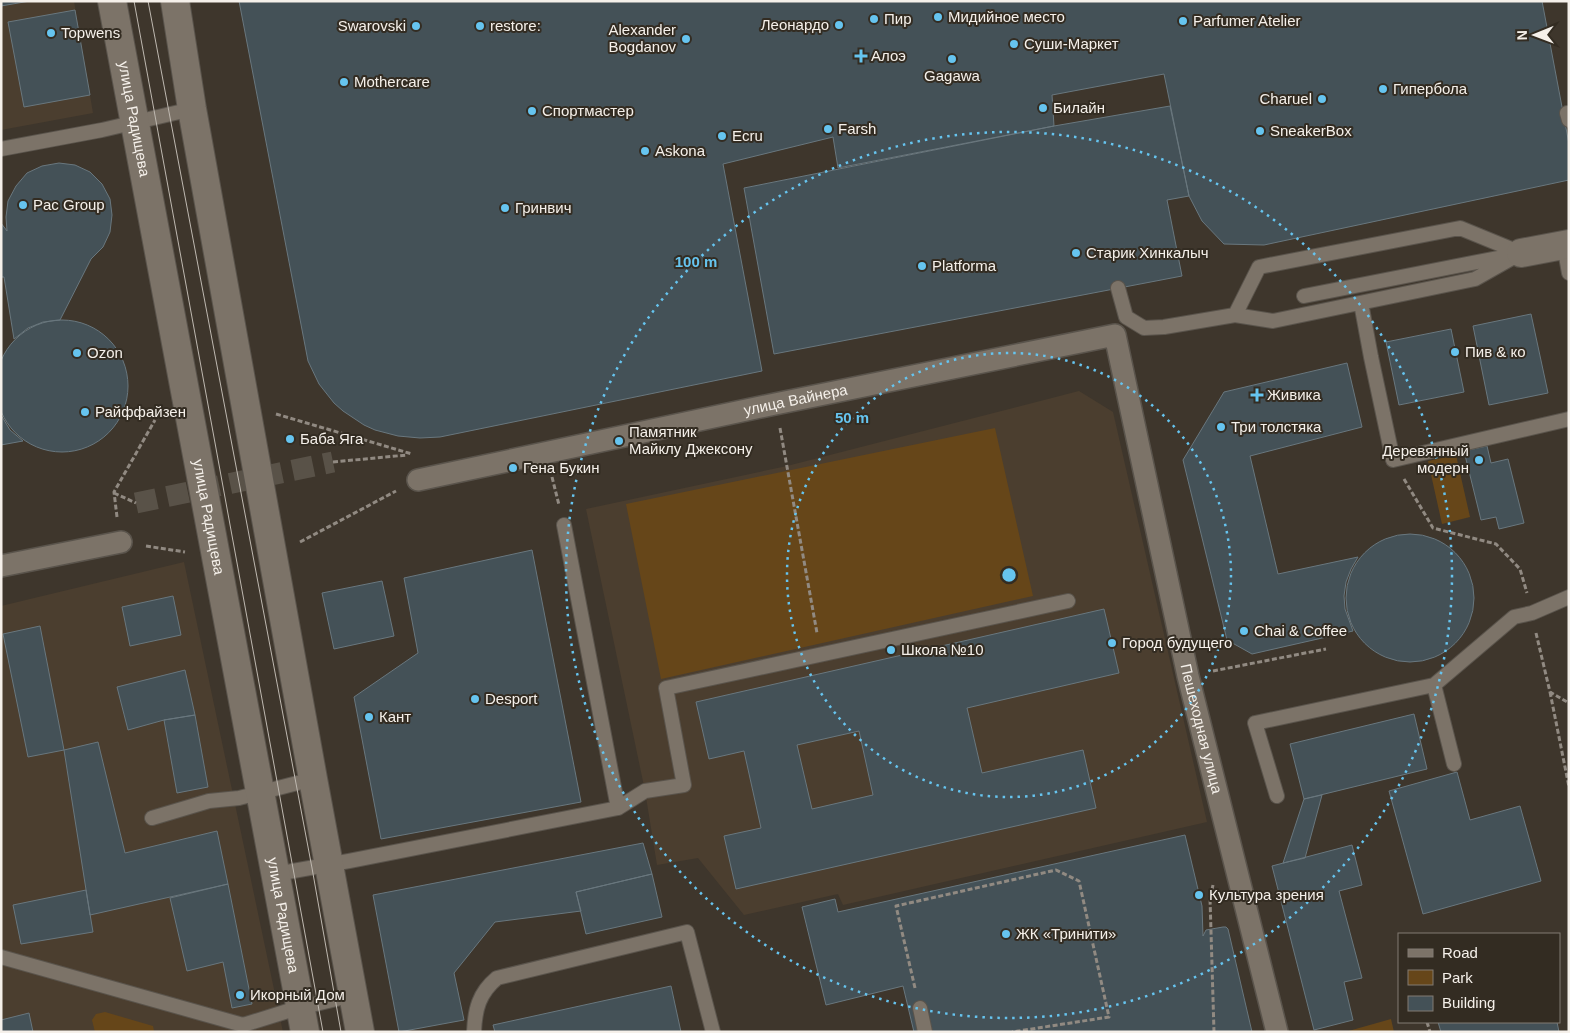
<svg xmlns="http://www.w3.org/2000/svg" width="1570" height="1033" viewBox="0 0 1570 1033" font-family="Arial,sans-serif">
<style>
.built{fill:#4b3e2f}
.green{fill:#664619}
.building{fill:#445157;stroke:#69777e;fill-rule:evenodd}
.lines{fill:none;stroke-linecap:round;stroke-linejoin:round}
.pedestrian-tunnel{stroke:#595248;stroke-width:21;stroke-dasharray:21 11;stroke-linecap:butt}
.service-casing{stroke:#5a544c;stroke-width:16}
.pedestrian-casing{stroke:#5a544c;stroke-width:24}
.minor-casing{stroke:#5a544c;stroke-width:30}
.tertiary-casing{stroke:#5a544c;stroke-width:30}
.path{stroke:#918a82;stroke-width:3;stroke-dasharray:5 2.5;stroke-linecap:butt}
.service{stroke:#7c7368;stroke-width:14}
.pedestrian{stroke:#7c7368;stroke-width:21}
.minor{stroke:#7c7368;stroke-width:28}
.tertiary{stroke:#7c7368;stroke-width:28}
.tram{stroke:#bfb9b1;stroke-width:1}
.ring{fill:none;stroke:#66c4ef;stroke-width:2.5;stroke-dasharray:2.5 5}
.poi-dot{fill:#66c4ef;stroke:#332c22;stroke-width:2}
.labels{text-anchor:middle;stroke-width:4;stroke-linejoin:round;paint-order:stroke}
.poi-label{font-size:15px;fill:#f5f0ea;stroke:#332c22;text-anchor:start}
.street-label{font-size:15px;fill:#f5f0ea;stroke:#332c22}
.centre{fill:#66c4ef;stroke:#332c22;stroke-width:2.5}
.ring-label{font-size:15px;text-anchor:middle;font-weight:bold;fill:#66c4ef;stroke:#332c22;stroke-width:4;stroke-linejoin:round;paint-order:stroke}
</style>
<rect width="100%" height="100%" fill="#3e362c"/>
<path class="built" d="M1,1H74L93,113L1,130Z
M1079,391L1113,412L1207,822L843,905L838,894L744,915L698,858L657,865L645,791L586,509L787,466Z
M184,562L283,1032H1V606Z"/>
<path class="green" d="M995,428L1033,596L661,679L626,504Z
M1456,455L1470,517L1442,524L1428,461Z
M105,1012L153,1026L154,1031L95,1032L92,1020L96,1014Z
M1391,1019L1394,1032H1345Z"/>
<path class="building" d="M1,1H30L1,6Z
M239,1H1542L1569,144V180L1264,245L1224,244L1202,221L1189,196L1164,74L1052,95L1054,126L838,168L833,137L723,164L762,371L440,437L420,438L398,436L375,430L364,425L343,411L334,403L319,384L308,361Z
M75,10L90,95L24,107L8,22Z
M1170,106L1189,196L1167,200L1182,276L774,354L744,188L1054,126Z
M59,163L75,165L90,172L102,184L110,199L112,215L110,232L103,247L91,259L60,320L43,322L28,328L14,339L4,277H1V223L7,231L6,217L8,201L16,186L27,173L42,166Z
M1531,314L1548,393L1489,405L1473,326Z
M-4 386a66 66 0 1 1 132 0a66 66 0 1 1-132 0Z
M1451,329L1464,392L1399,405L1386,342Z
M1347,363L1362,427L1250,456L1278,574L1358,557L1351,569L1346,582L1344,596L1345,609L1353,631L1252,654L1227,640L1183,460L1224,392Z
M1,415L10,430L23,441L1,445Z
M1487,446L1491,463L1508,459L1524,523L1499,529L1496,517L1481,520L1464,451Z
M1346 598a64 64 0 1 1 128 0a64 64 0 1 1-128 0Z
M532,550L581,802L381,839L354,697L418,653L404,578Z
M382,581L394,636L334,649L322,593Z
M173,596L181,635L130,646L122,607Z
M1104,609L1119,673L967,708L982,773L1083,750L1096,808L736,889L724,836L761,828L744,751L709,759L696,702ZM859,731L873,795L812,809L797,745Z
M40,626L64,750L28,757L3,634Z
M185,670L195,715L164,720L128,730L117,687Z
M1414,714L1427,769L1304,799L1290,744Z
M195,715L208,787L177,793L164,720Z
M98,742L125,853L217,831L228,884L90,915L64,750Z
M1457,772L1470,820L1520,806L1541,881L1423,914L1389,791Z
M1322,795L1305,858L1283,863L1304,799Z
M1185,835L1202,906L1203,936L1206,930L1223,927H1226L1228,929L1252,1032H914L903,986L826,1005L802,907L835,899L838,912Z
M643,843L652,874L576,892L581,911L495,922L454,973L464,1020L399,1032L373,895Z
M1352,845L1362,885L1339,891L1362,978L1344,982L1353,1020L1314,1030L1272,866Z
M652,874L662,917L586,934L576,892Z
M228,884L252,1004L232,1008L223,962L187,971L170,898Z
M86,890L93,932L21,944L13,905Z
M671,986L681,1032H495L493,1025Z
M29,1013L33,1032H1V1020Z
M1438,1022H1557L1559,1032H1441Z"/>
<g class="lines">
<path class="pedestrian-tunnel" d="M136,503L333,462"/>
<defs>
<path id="service" d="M1567,113L1569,120
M1,149L102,130L192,109
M1564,245L1569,273
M1118,288L1126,317L1144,328L1164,327L1235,315L1273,321L1475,279L1521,253
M1304,296L1508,256
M1361,303L1371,357L1393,460L1569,419
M1235,315L1259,267L1460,228L1521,253
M564,525L618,808
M1434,685L1454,764
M1277,796L1255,723L1434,685L1514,617L1532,613L1569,597
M152,818L209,801L239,798L313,779
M276,874L349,861L618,808L645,791L684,785L666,688L1068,601
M1,957L243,1025L291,1010L353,995
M920,1008L925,1032
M474,1032C475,1009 479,993 497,978L687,932L713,1032"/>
<g id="pedestrian">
<path id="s1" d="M418,480L775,404L1115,335L1188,676L1277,1032"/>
<path d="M1,566L121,542"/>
</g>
<path id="minor" d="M1521,253L1569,244"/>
<g id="tertiary">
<path id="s2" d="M112,1L305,1032"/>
<path d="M175,1L192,109L313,779L360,1032"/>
</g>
</defs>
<use href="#service" class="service-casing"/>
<use href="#pedestrian" class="pedestrian-casing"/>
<use href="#minor" class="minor-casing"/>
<use href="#tertiary" class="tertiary-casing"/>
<path class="path" d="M276,414L412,454
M780,428L817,633
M333,462L407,455
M552,477L559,505
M1404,479L1433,528L1496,544L1520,569L1527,593
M114,493L136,503
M117,517L114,492L155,420
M300,542L396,491
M146,546L185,552
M1536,633L1550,692L1569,703
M1213,671L1326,649
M1550,692L1569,787
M1213,885L1210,898L1214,1032
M915,988L896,906L1056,870L1079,881L1109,1017L1012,1032
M1427,1022L1430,1032"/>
<use href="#service" class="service"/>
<use href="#pedestrian" class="pedestrian"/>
<use href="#minor" class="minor"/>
<use href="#tertiary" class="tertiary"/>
<path class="tram" d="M134,1L323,1032
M148,1L312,868L341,1032"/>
</g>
<g class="ring">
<circle cx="1009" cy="575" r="222"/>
<circle cx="1009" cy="575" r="443"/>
</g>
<g class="poi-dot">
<circle cx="938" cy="17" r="5"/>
<circle cx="874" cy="19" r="5"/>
<circle cx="1183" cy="21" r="5"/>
<circle cx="839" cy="25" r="5"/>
<circle cx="416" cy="26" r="5"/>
<circle cx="480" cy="26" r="5"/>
<circle cx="51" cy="33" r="5"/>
<circle cx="686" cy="39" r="5"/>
<circle cx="1014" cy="44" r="5"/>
<path d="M858.5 48.5h5v5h5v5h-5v5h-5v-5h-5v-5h5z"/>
<circle cx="952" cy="59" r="5"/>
<circle cx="344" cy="82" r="5"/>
<circle cx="1383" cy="89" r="5"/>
<circle cx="1322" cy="99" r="5"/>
<circle cx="1043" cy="108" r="5"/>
<circle cx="532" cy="111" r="5"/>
<circle cx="828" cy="129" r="5"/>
<circle cx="1260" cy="131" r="5"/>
<circle cx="722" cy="136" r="5"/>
<circle cx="645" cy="151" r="5"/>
<circle cx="23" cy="205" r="5"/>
<circle cx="505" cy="208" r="5"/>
<circle cx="1076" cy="253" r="5"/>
<circle cx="922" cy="266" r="5"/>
<circle cx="1455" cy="352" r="5"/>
<circle cx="77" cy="353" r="5"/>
<path d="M1254.5 387.5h5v5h5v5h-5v5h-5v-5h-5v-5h5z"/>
<circle cx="85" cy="412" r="5"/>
<circle cx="1221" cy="427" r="5"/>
<circle cx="290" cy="439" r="5"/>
<circle cx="619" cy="441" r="5"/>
<circle cx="1479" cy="460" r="5"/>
<circle cx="513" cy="468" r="5"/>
<circle cx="1244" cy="631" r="5"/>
<circle cx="1112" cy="643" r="5"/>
<circle cx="891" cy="650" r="5"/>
<circle cx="475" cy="699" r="5"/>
<circle cx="369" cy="717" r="5"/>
<circle cx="1199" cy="895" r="5"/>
<circle cx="1006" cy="934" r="5"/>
<circle cx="240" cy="995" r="5"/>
</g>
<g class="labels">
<g class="poi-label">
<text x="948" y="22">Мидийное место</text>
<text x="884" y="24">Пир</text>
<text x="1193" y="26">Parfumer Atelier</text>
<text x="829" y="30" text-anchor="end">Леонардо</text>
<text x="406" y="31" text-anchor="end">Swarovski</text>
<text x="490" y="31">restore:</text>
<text x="676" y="35" text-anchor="end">Alexander<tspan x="676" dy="17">Bogdanov</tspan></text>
<text x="61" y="38">Topwens</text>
<text x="1024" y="49">Суши-Маркет</text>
<text x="871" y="61">Алоэ</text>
<text x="952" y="81" text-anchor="middle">Gagawa</text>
<text x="354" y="87">Mothercare</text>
<text x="1393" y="94">Гипербола</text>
<text x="1312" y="104" text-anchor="end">Charuel</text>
<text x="1053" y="113">Билайн</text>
<text x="542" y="116">Спортмастер</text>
<text x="838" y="134">Farsh</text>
<text x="1270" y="136">SneakerBox</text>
<text x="732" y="141">Ecru</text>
<text x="655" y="156">Askona</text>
<text x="33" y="210">Pac Group</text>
<text x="515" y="213">Гринвич</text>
<text x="1086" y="258">Старик Хинкалыч</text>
<text x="932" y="271">Platforma</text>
<text x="1465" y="357">Пив &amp; ко</text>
<text x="87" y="358">Ozon</text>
<text x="1267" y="400">Живика</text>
<text x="95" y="417">Райффайзен</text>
<text x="1231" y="432">Три толстяка</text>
<text x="629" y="437">Памятник<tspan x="629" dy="17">Майклу Джексону</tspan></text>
<text x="300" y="444">Баба Яга</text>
<text x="1469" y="456" text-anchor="end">Деревянный<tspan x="1469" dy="17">модерн</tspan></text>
<text x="523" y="473">Гена Букин</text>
<text x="1254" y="636">Chai &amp; Coffee</text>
<text x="1122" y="648">Город будущего</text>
<text x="901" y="655">Школа №10</text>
<text x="485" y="704">Desport</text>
<text x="379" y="722">Кант</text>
<text x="1209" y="900">Культура зрения</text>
<text x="1016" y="939">ЖК «Тринити»</text>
<text x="250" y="1000">Икорный Дом</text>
</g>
<g class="street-label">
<text dy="5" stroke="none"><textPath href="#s2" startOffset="120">улица Радищева</textPath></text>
<text dy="5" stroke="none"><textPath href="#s1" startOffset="386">улица Вайнера</textPath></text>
<text dy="5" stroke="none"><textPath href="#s2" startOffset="525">улица Радищева</textPath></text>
<text dy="5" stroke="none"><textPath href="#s1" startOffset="1115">Пешеходная улица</textPath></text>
<text dy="5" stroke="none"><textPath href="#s2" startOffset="930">улица Радищева</textPath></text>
</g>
</g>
<circle cx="1009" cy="575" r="8" class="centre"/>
<g class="ring-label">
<text x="696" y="267">100 m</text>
<text x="852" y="423">50 m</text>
</g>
<rect width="1570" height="1033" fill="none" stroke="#f5f0ea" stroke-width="5"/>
<rect x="1398" y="933" width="162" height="90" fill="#332c22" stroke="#817a72"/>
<rect x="1408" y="949" width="25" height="8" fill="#7c7368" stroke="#817a72"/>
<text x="1442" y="958" font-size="15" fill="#f5f0ea">Road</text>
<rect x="1408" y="970" width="25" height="15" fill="#664619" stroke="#817a72"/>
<text x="1442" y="983" font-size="15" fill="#f5f0ea">Park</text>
<rect x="1408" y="996" width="25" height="15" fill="#445157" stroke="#817a72"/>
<text x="1442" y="1008" font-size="15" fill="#f5f0ea">Building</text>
<g transform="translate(1535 35) rotate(269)" stroke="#332c22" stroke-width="4" paint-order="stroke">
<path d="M0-4L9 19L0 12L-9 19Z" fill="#f5f0ea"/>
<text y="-8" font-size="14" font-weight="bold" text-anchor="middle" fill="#f5f0ea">N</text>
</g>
</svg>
